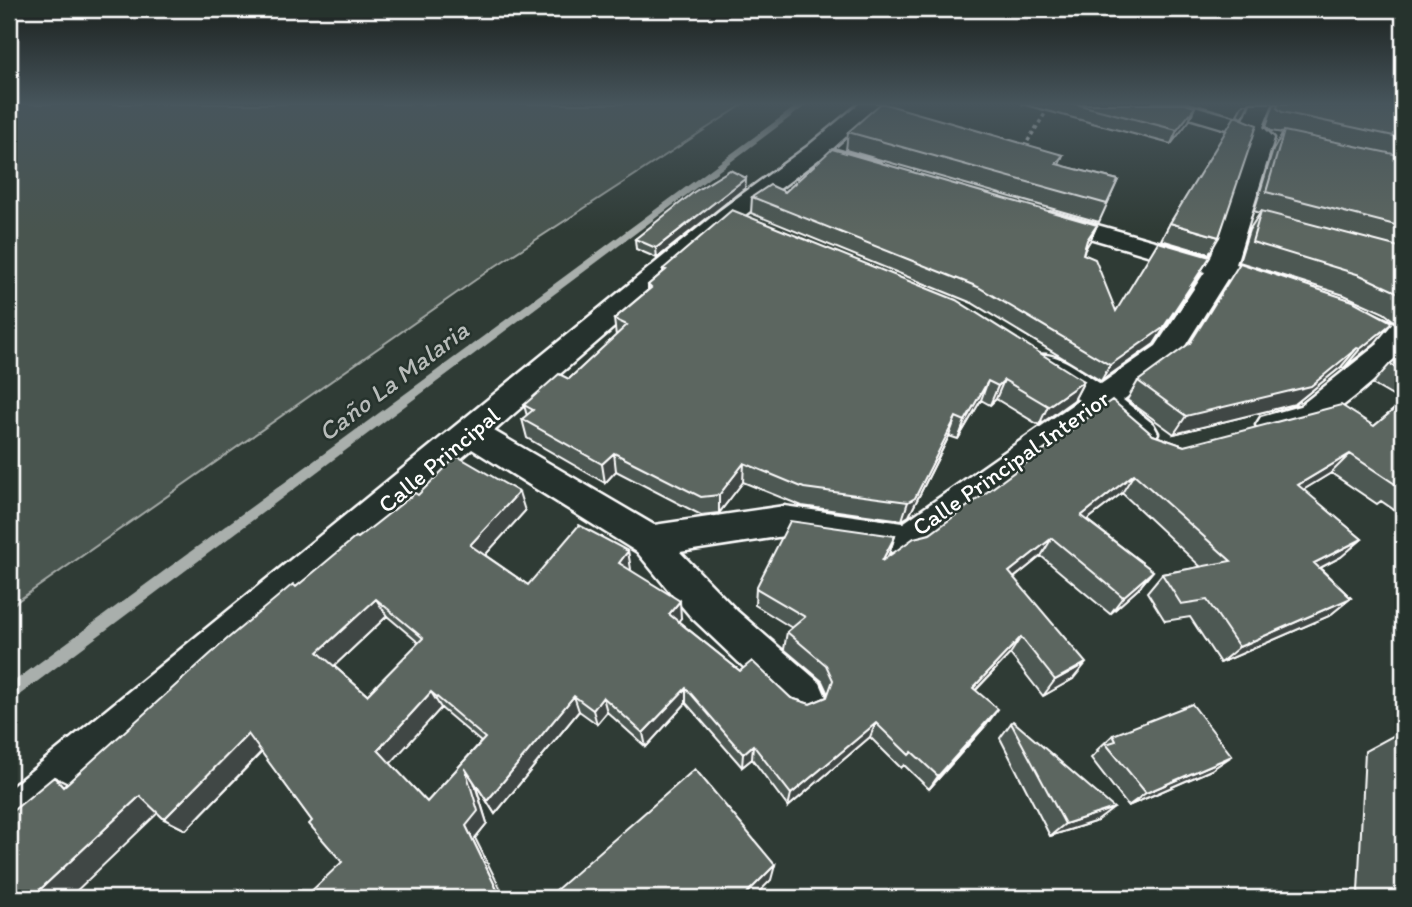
<svg xmlns="http://www.w3.org/2000/svg" width="1412" height="907" viewBox="0 0 1412 907" font-family="Itim,sans-serif">
<style>
.green{fill:#4a544f;stroke:#a4aaa7;stroke-width:2}
.lines{fill:none;stroke-linecap:round;stroke-linejoin:round}
.stream{fill:#a9afac;fill-rule:evenodd}
.street-casing{stroke:#fff;stroke-width:5}
.path{stroke:#fff;stroke-width:3.5;stroke-dasharray:3.5 3.5;stroke-linecap:butt}
.street{fill:#26332d;fill-rule:evenodd}
.wall{fill:#4e5853;stroke:#fff;stroke-width:2;fill-rule:evenodd}
.shaded-wall{fill:#404744;stroke:#fff;stroke-width:2}
.building{fill:#5b6661;stroke:#fff;stroke-width:2;fill-rule:evenodd}
.labels{text-anchor:middle;stroke-width:5;stroke-linejoin:round;paint-order:stroke}
.street-label{font-size:24px;fill:#fff;stroke:#26332d}
.water-label{font-size:26px;font-style:italic;fill:#b8bcba;stroke:#26332d}
</style>
<rect width="100%" height="100%" fill="#2f3b35"/>
<filter id="ink" filterUnits="userSpaceOnUse"><feTurbulence type="fractalNoise" baseFrequency=".0143" numOctaves="2"/><feDisplacementMap in="SourceGraphic" scale="14" xChannelSelector="R" yChannelSelector="G"/><feConvolveMatrix kernelMatrix="1 2 1 2 8 2 1 2 1" color-interpolation-filters="sRGB"/></filter>
<g filter="url(#ink)">
<path class="green" d="M9,104H744L491,269L9,607Z"/>
<g class="lines">
<path class="stream" d="M799,104H808L14,699L9,701V685Z"/>
<defs>
<path id="street" d="M859,104H882L832,149L879,162L883,167L879,172L871,174L819,159L737,221L494,431L654,525L784,506L903,523L1079,400L1032,370L1028,363L1032,356C1056,349 1081,372 1101,384L1156,346L1205,272L1042,224L1039,219L1042,214L1051,212L1211,257L1251,140L1243,134L1156,108L1153,104H1187L1244,120L1251,104H1272L1263,127L1274,138L1236,264L1287,281L1291,287L1287,293L1277,296L1227,279L1176,360L1123,400L1153,424L1158,433L1153,442C1131,449 1117,430 1101,416L921,550L908,554L784,536L680,552L737,611L820,683L826,697L820,711L805,717L790,711L690,616L637,552L472,449L25,834L9,841V789L719,211L808,146Z
M1345,301L1398,325L1403,334V355C1369,383 1308,448 1261,433L1256,425L1261,417L1300,406L1378,344L1376,338L1335,316L1331,310L1335,304Z"/>
</defs>
<use href="#street" class="street-casing"/>
<path class="path" d="M1024,147L1051,104"/>
<use href="#street" class="street"/>
</g>
<path class="wall" d="M1021,104H1185L1189,121L1171,144Z
M1243,104H1249L1243,117L1237,115Z
M1274,104H1403V330L1402,327L1384,313L1344,295L1239,262L1249,230L1260,213L1254,211L1273,150L1283,133L1271,131L1266,126Z
M848,132L1063,155L1059,165L1118,180L1099,222L846,150Z
M746,178L745,188L657,258L636,249L635,239Z
M785,192L1097,225L1083,254L1116,311L1201,274L1154,344L1101,381L972,303L751,213L752,197Z
M1170,223L1219,237L1209,254L1161,240Z
M663,269L1084,381L1074,400L1039,425L996,399L990,405L981,400L958,439L949,436L909,516L902,520L802,506L743,482L719,513L701,515L616,471L605,483L527,438L522,419L527,416L524,405L569,379L616,336L614,319L648,290V285L663,272Z
M1375,343L1344,368L1341,367L1295,404L1174,434L1127,400L1138,381Z
M1403,353V402L1372,384L1390,364Z
M1403,402V516L1381,501L1377,504L1331,473L1303,490L1362,539L1341,557L1320,568L1351,598L1329,616L1220,663L1190,617L1165,621L1147,592L1162,574L1201,567L1122,493L1087,520L1153,571L1138,589L1110,614L1041,556L1014,578L1073,679L1043,696L1010,654L976,690L987,724L929,789L904,765L901,768L870,737L788,807L752,759L742,767L686,703L646,747L607,712L597,724L579,711L495,814L475,783L487,823L475,838L342,862L262,752L186,830L164,819L158,813L67,784L296,587L358,538L418,495L525,511L485,555L528,585L628,551L630,570L681,618L678,621L740,671L791,698L810,704L827,697L828,694L822,681L784,649L787,632L792,628L755,605L756,588L895,536L888,557L930,534L1153,435L1184,446L1374,426ZM387,616L419,643L367,695L334,666ZM441,708L481,742L427,802L390,763Z
M1011,723L1097,821L1050,836L1000,738Z
M1400,732L1403,733V898H1370L1358,892L1365,751Z
M1113,735L1211,770L1128,806L1091,758L1098,751L1097,750Z"/>
<path class="shaded-wall" d="M1195,107L1189,121L1171,144L1177,130Z
M746,178L745,188L657,258L656,248Z
M1097,225L1090,241L1080,256L1087,240Z
M1210,257L1154,344L1101,381L1110,365Z
M1391,324L1375,343L1344,368L1360,349Z
M1357,348L1341,367L1295,404L1174,434L1186,416Z
M1004,380L996,399L990,405L998,386Z
M988,381L981,400L958,439L965,421Z
M1084,381L1074,400L1039,425L1048,406Z
M956,417L949,436L909,516L902,520L908,502Z
M614,453L616,471L605,483L602,464Z
M1350,454L1331,473L1280,504L1298,485Z
M744,463L743,482L719,513V495Z
M1134,474L1122,493L1069,534L1081,516Z
M519,492L525,511L478,563L470,545Z
M895,536L889,554L877,579L882,561Z
M1052,538L1041,556L999,590L1009,572Z
M1362,539L1341,557L1295,581L1314,563Z
M628,551L631,569L622,581L619,563Z
M1153,571L1138,589L1110,614L1123,597Z
M1351,598L1329,616L1220,663L1239,647Z
M376,599L387,616L332,668L318,652Z
M680,601L681,618L671,631L669,614Z
M1021,637L1010,654L963,703L973,688Z
M1086,663L1073,679L1043,696L1055,680Z
M686,688V703L646,747L643,733Z
M431,692L441,708L390,764L378,750Z
M574,696L579,711L495,814L487,801Z
M603,697L607,712L597,724L593,710Z
M998,709L987,724L929,789L938,776Z
M876,723L870,737L788,807L791,794Z
M248,734L265,748L186,830L164,819Z
M753,745L752,759L742,767L743,754Z
M1232,756L1211,770L1128,806L1146,793Z
M465,768L474,782L487,823L475,838L505,898H501L466,826Z
M54,777L80,790L63,787Z
M140,796L162,809L69,898H31Z
M1114,808L1097,821L1050,836L1065,824Z
M775,865L771,880L753,898H742Z"/>
<path class="building" d="M880,104H885L1063,155L1056,164L1118,180L1107,204L848,132Z
M1076,104H1185L1195,107L1177,130Z
M1278,104H1403V138L1282,112L1277,108Z
M1235,116L1257,125L1219,237L1170,223Z
M1284,131L1403,156V227L1266,192Z
M832,149L1097,225L1087,240L1083,254L1095,259L1116,311L1158,242L1210,257L1163,328L1110,365L978,287L752,197L770,185L785,192Z
M730,170L746,178L656,248L635,239L694,192Z
M732,210L956,300L1084,381L1048,406L1004,380L998,386L988,381L965,421L956,417L915,498L908,502L804,488L744,463L719,495L701,497L614,453L602,464L522,419L533,410L524,405L559,374L569,379L627,325L614,319L651,288L648,285L666,270L663,269Z
M1261,211L1403,248V295L1360,275L1252,242Z
M1240,263L1353,301L1390,321L1391,324L1360,349L1357,348L1311,386L1186,416L1138,381L1190,343Z
M1403,353V371L1390,364Z
M1112,400L1153,435L1184,446L1341,405L1374,426L1403,402V483L1402,482L1398,486L1350,454L1298,485L1362,539L1314,563L1351,598L1239,647L1207,600L1181,604L1162,574L1231,561L1134,474L1081,516L1153,571L1123,597L1052,538L1009,572L1086,663L1055,680L1021,637L973,688L998,709L938,776L912,752L909,755L876,723L791,794L753,745L743,754L686,688L643,733L603,697L593,710L574,696L487,801L465,768L478,811L466,826L501,898H304L342,862L309,824L312,821L248,734L164,819L140,796L31,898H9V814L54,777L63,787L226,640L293,584L296,587L356,537L358,538L415,493L418,495L457,456L519,492L470,545L528,585L579,525L628,551L619,563L680,601L669,614L740,671L752,661L791,698L810,704L827,697L833,680L826,665L787,632L805,617L756,588L790,521L895,536L882,561L914,538L930,534ZM376,599L423,638L367,695L318,652ZM431,692L485,738L427,802L378,750Z
M1192,704L1232,756L1146,793L1106,744L1116,741L1113,735Z
M1013,721L1114,808L1065,824L1011,723Z
M1400,732L1403,733V882L1397,879Z
M695,769L775,865L742,898H549L548,897Z"/>
</g>
<linearGradient id="sky" x2="0" y2="1"><stop stop-color="#1a201d"/><stop offset="0.45" stop-color="#47555c"/><stop offset="1" stop-color="#47555c" stop-opacity="0"/></linearGradient>
<rect width="1412" height="231" fill="url(#sky)"/>
<g class="labels">
<g class="street-label">
<text transform="translate(439 460) rotate(-40)" y="8">Calle Principal</text>
<text transform="translate(1011 463) rotate(-35)" y="8">Calle Principal Interior</text>
</g>
<g class="water-label">
<text transform="translate(393 381) rotate(-37)" y="9">Caño La Malaria</text>
</g>
</g>
<rect width="1412" height="907" fill="none" stroke="#26332d" stroke-width="35"/>
<rect x="18" y="18" width="1377" height="872" fill="none" stroke="#fff" stroke-width="2.5" filter="url(#ink)"/>
</svg>
